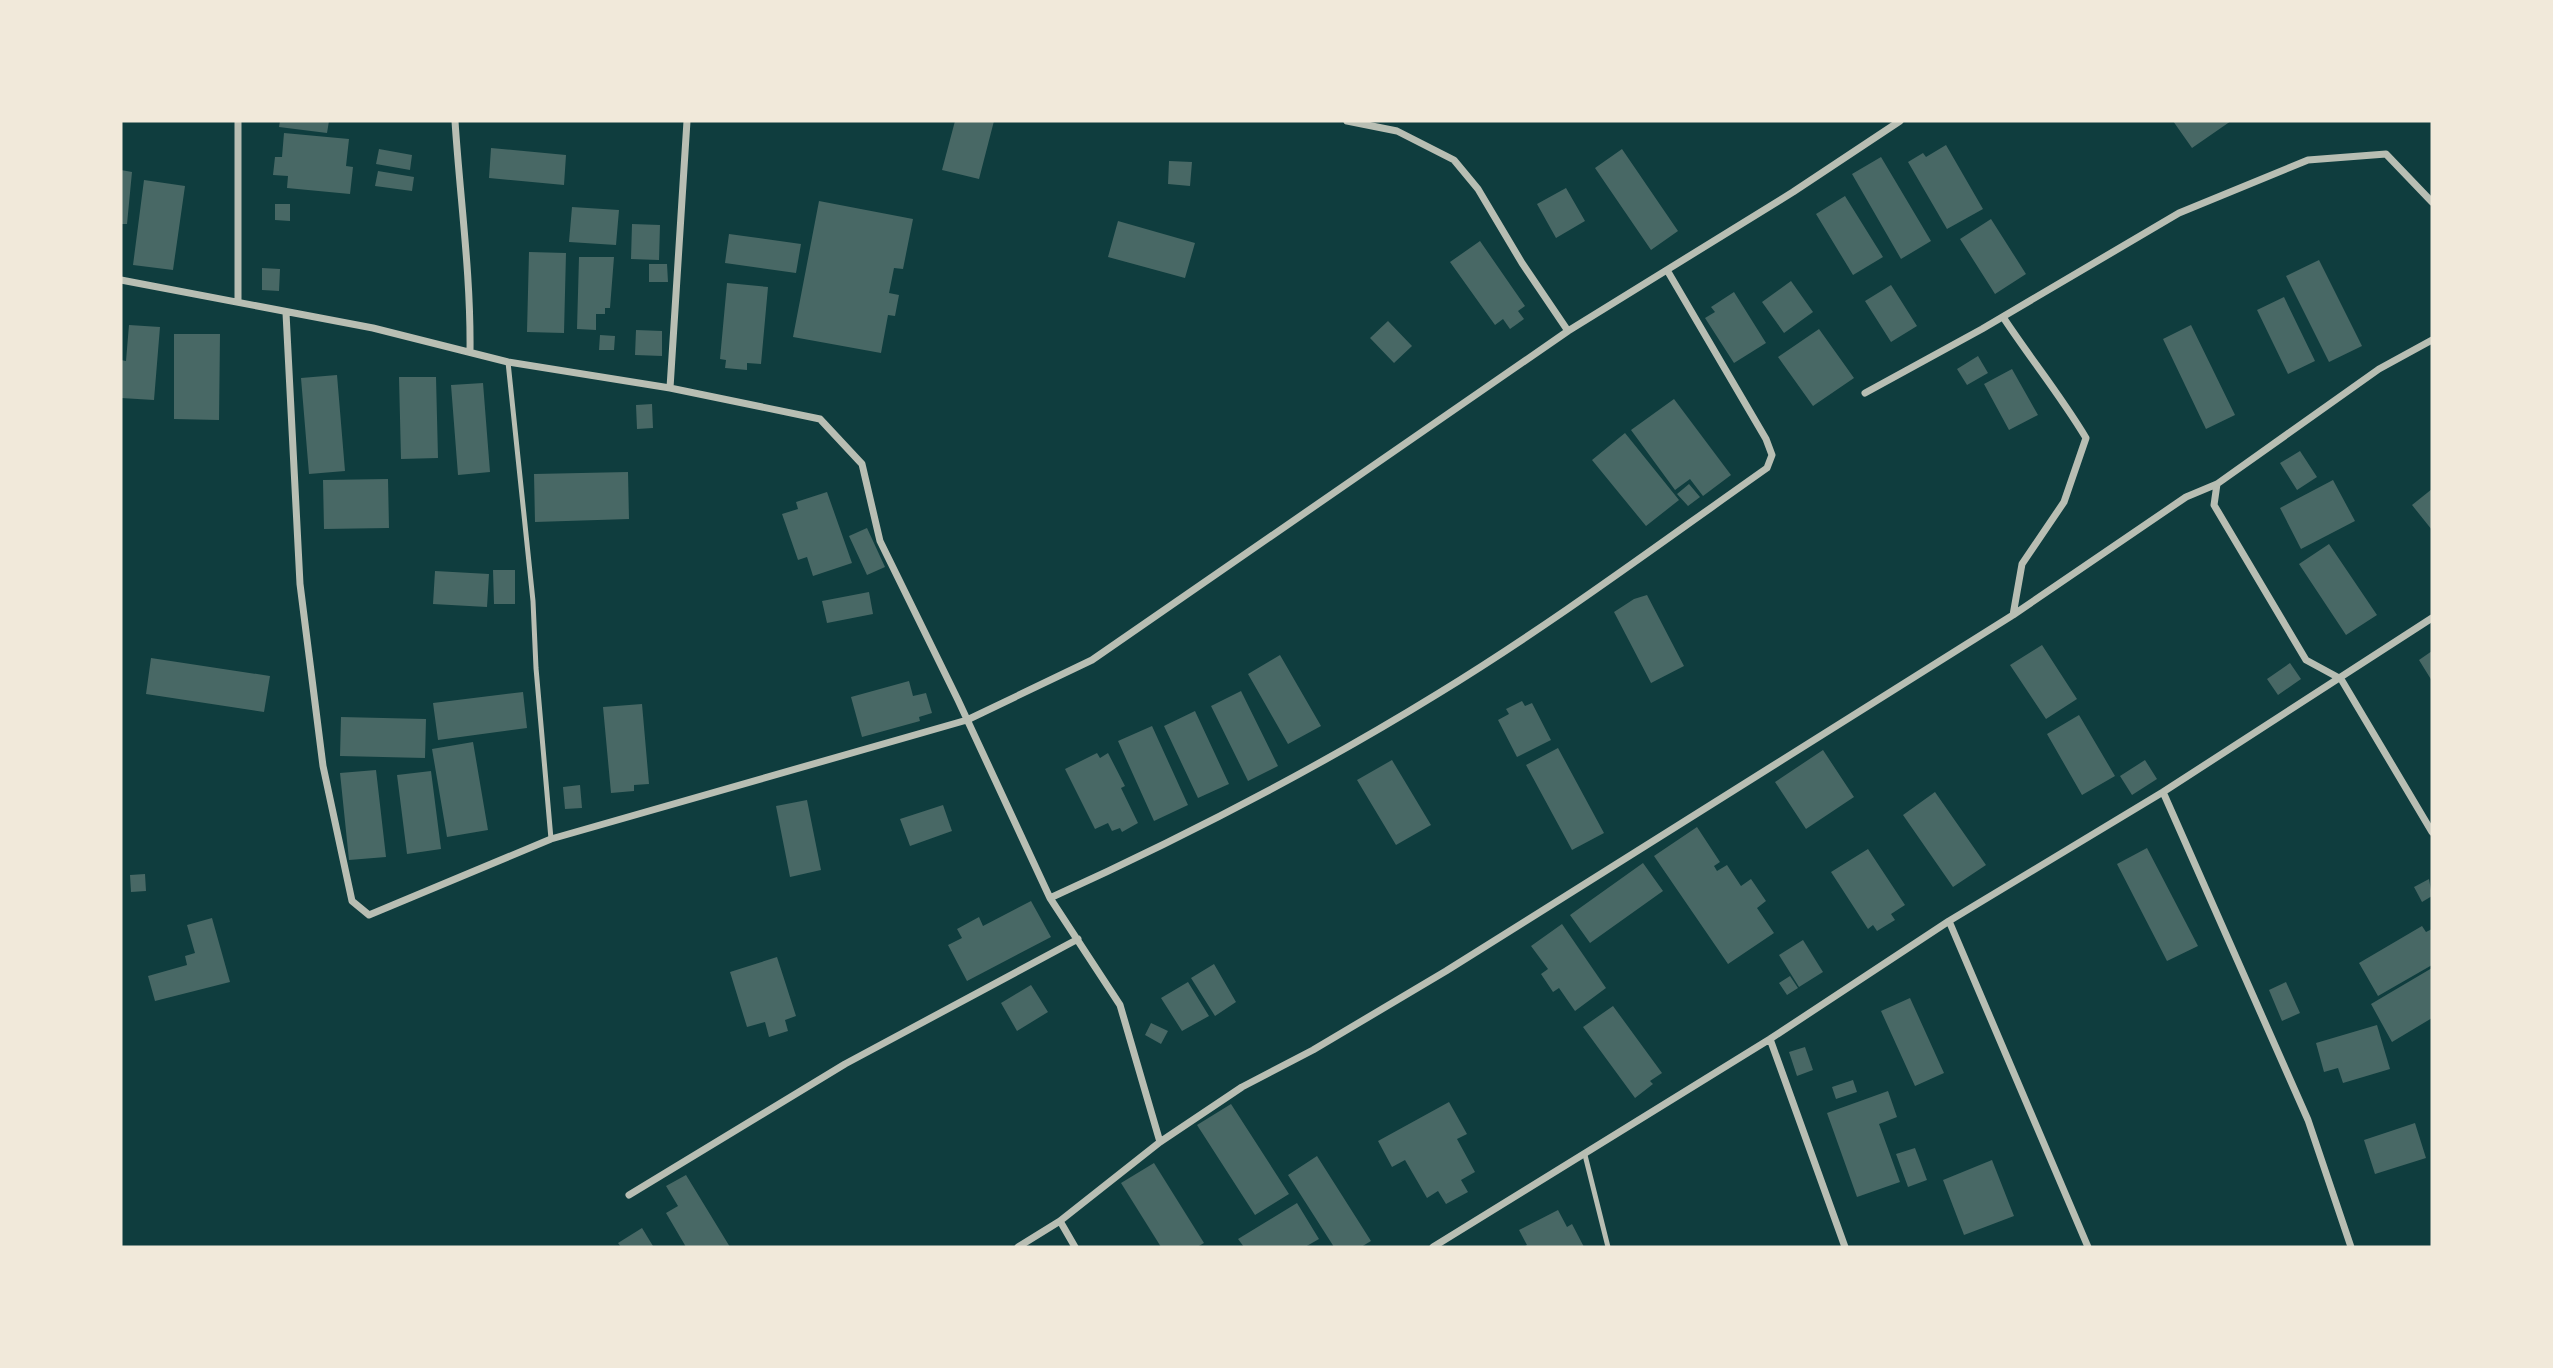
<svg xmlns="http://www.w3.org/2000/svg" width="2553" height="1368" viewBox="0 0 2553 1368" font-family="Commissioner,sans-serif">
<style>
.building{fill:#486865}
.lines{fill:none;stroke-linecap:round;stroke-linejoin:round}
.service{stroke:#b8beb3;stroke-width:5}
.minor{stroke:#b8beb3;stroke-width:7}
</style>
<rect width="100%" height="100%" fill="#0f3d3e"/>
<path class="building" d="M280,121H329L327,133L279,127Z
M955,121H994L979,179L942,170Z
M2173,121H2231L2192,148Z
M284,133L349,139L346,166L353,167L350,194L287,188L288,176L273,175L275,157H282Z
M1946,145L1983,209L1947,229L1908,162L1923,153L1926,157Z
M491,148L566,155L564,185L489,178Z
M379,149L412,155L410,170L376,164Z
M1622,149L1678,231L1651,250L1595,168Z
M1881,157L1931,241L1901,259L1852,174Z
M1169,161L1192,162L1190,186L1168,184Z
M121,170L132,172L127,224H121Z
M378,171L414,177L412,191L375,186Z
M144,180L185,186L173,270L133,265Z
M1566,188L1585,221L1556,238L1537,204Z
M1845,196L1883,257L1853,275L1816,214Z
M819,201L913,219L903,269L894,268L889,293L899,295L895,316L888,315L881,353L793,337Z
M275,204H290V221L275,220Z
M572,207L619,210L616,245L569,242Z
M1991,219L2026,274L1995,294L1960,239Z
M1118,221L1195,243L1185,278L1108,257Z
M632,224L660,225L659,260L631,259Z
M729,234L801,244L796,273L725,263Z
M1480,241L1525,306L1518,311L1524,319L1510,329L1503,319L1495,325L1450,262Z
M529,252L566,253L564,333L527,332Z
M579,257H614L610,308H605V314H596V330L577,329Z
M2319,260L2362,346L2329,362L2286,276Z
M649,264H667L668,282H649Z
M262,268L280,269L279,291L262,290Z
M1791,281L1813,312L1784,333L1762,302Z
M727,283L768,287L761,364L747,363V370L725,368L726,360L720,359Z
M1891,285L1917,326L1891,342L1865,301Z
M1734,292L1766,343L1734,363L1705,318L1715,312L1711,307Z
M2284,297L2315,361L2288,374L2257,310Z
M1388,321L1412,346L1394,363L1370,338Z
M129,325L160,327L154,400L121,398V360L126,361Z
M2191,325L2235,415L2206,429L2163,339Z
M1819,329L1854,378L1813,406L1778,357Z
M636,330L662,331V356L635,355Z
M174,334H220L219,420L174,419Z
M600,335L615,336L614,350H599Z
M1978,356L1988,373L1967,385L1957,369Z
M2012,369L2038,415L2009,430L1984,384Z
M337,375L345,471L309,474L301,378Z
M399,377H436L438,458L401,459Z
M483,383L490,472L458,475L451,385Z
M1674,399L1731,475L1703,496L1690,479L1675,490L1631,430Z
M652,404L653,428L637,429L636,405Z
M1625,433L1679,500L1646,526L1592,460Z
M2300,451L2317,477L2297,490L2280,463Z
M628,472L629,519L535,522L534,474Z
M388,479L389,528L324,529L323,480Z
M2333,480L2355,521L2301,549L2280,508Z
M1689,484L1700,497L1688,506L1677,494Z
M2432,489V530L2412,505Z
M827,492L852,563L813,576L807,557L798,560L782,514L798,509L796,502Z
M867,528L885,567L867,575L849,536Z
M2329,544L2377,615L2346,635L2299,564Z
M493,570H515V604H494Z
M435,571L489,574L487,607L433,604Z
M869,592L873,614L827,623L822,601Z
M1647,595L1684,666L1651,683L1614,612L1634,599Z
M2042,645L2077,699L2046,719L2010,665Z
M2432,651V681L2419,660Z
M1280,655L1321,726L1288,744L1248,674Z
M151,658L270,676L264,712L146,694Z
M2290,663L2301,679L2278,695L2267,679Z
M909,681L913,696L926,693L932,713L919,717L920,721L862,737L851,697Z
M1241,691L1278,766L1248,781L1211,706Z
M523,692L527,728L438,740L433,703Z
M1522,701L1525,706L1532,703L1551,740L1517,757L1498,720L1509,714L1506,709Z
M642,704L649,784L634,785V791L611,793L603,707Z
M1195,711L1229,784L1198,798L1164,726Z
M2079,715L2115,776L2082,795L2047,734Z
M341,717L426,719L425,758L340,756Z
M1152,726L1188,805L1154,821L1118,741Z
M473,742L488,830L447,837L432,749Z
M1558,748L1604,833L1572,850L1526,765Z
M1823,750L1854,797L1806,829L1775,782Z
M1097,753L1100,758L1108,753L1125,786L1121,788L1138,823L1122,832L1120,828L1112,831L1108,823L1095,829L1065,769Z
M1392,760L1431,825L1396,845L1357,780Z
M2145,760L2157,779L2132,795L2120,776Z
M376,770L386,857L349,860L340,773Z
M431,771L441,849L407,854L397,775Z
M580,785L582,808L565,809L563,787Z
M1935,792L1986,865L1953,887L1903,815Z
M807,800L821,870L790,877L776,806Z
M943,805L952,831L910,846L900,819Z
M1697,827L1720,862L1714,866L1717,871L1727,865L1741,886L1751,879L1766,901L1757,908L1774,933L1728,964L1654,856Z
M2147,848L2198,946L2167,961L2117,864Z
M1868,849L1905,905L1891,914L1895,920L1877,931L1873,925L1868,929L1831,872Z
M1643,863L1663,891L1590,943L1570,915Z
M145,874L146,891L131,892L130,875Z
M2429,879L2432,896L2422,902L2414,887Z
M1031,901L1051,937L967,981L948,945L962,938L957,929L979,917L983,926Z
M212,918L230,982L155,1001L148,976L187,965L185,956L195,953L187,925Z
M1562,924L1606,988L1575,1011L1559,988L1553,992L1541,974L1548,969L1531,946Z
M2422,926L2426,932L2432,929V965L2378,996L2359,963Z
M1803,940L1823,972L1799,987L1779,955Z
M777,957L796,1016L785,1020L788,1031L769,1037L765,1022L747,1027L730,972Z
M1214,964L1236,1002L1215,1016L1191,978Z
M2432,968V1018L2392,1042L2371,1004Z
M1790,976L1798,988L1787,995L1779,983Z
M1188,982L1209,1016L1182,1031L1161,998Z
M2286,982L2300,1013L2282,1021L2269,990Z
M1031,985L1048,1012L1017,1031L1001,1003Z
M1910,998L1944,1073L1915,1086L1881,1011Z
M1613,1006L1662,1073L1650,1081L1653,1084L1635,1098L1583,1027Z
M1151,1023L1168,1031L1161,1044L1145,1035Z
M2377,1025L2390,1069L2343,1083L2338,1068L2324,1072L2316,1043Z
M1805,1047L1813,1070L1797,1076L1789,1052Z
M1853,1080L1857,1092L1836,1099L1832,1087Z
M1888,1091L1897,1117L1879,1124L1900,1182L1857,1197L1827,1113Z
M1449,1102L1467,1134L1457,1139L1475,1172L1461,1180L1468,1192L1446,1204L1438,1191L1427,1198L1405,1160L1392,1167L1378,1141Z
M1231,1104L1289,1194L1255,1215L1197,1125Z
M2415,1123L2426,1158L2375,1174L2364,1140Z
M1915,1148L1927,1180L1908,1187L1896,1154Z
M1317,1156L1371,1241L1361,1247H1334L1288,1175Z
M1992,1160L2014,1216L1964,1235L1943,1180Z
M1154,1163L1204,1243L1197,1247H1161L1121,1183Z
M686,1175L730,1247H686L666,1213L678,1206L666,1186Z
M1297,1203L1319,1239L1305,1247H1244L1238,1239Z
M1558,1210L1567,1227L1572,1224L1584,1247H1523L1527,1245L1519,1230Z
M642,1228L653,1246L621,1247L618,1243Z"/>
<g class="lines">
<path class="service" d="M508,362L533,601L536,668L551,839
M1585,1155L1608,1247"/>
<path class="minor" d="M238,121V302
M455,121C460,198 471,275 470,352
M1347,121L1397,131L1454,160L1478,189L1522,263L1568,331
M121,280L373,328L508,362L670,388L820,419L862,464L880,541L958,700L1050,898L1120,1005L1160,1142
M286,313L300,584L323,766L352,901L369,915L551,839L967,720L1092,660L1568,331L1793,192L1900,121
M2003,317C2030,358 2061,396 2086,438L2064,502L2022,564L2013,615
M670,388L687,121
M1865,393L1982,329L2179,213L2308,160L2386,154L2432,202
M2217,484L2214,505L2306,660L2341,679L2432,832
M2163,792L2308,1120L2351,1247
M1050,898C1184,837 1314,770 1439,693C1552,624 1659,544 1767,468L1772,455L1766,439L1667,270
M1949,921L2088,1247
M1770,1039L1845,1247
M629,1195L845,1064L1078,939
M1060,1221L1075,1247
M1018,1247L1060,1221L1160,1142L1242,1087L1313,1050L1446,971L2013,615L2186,497L2217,484L2379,369L2432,340
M1433,1247L1770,1039L1949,921L2163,792L2432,618"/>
</g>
<rect width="2553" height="1368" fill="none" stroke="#f1e9da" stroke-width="245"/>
</svg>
